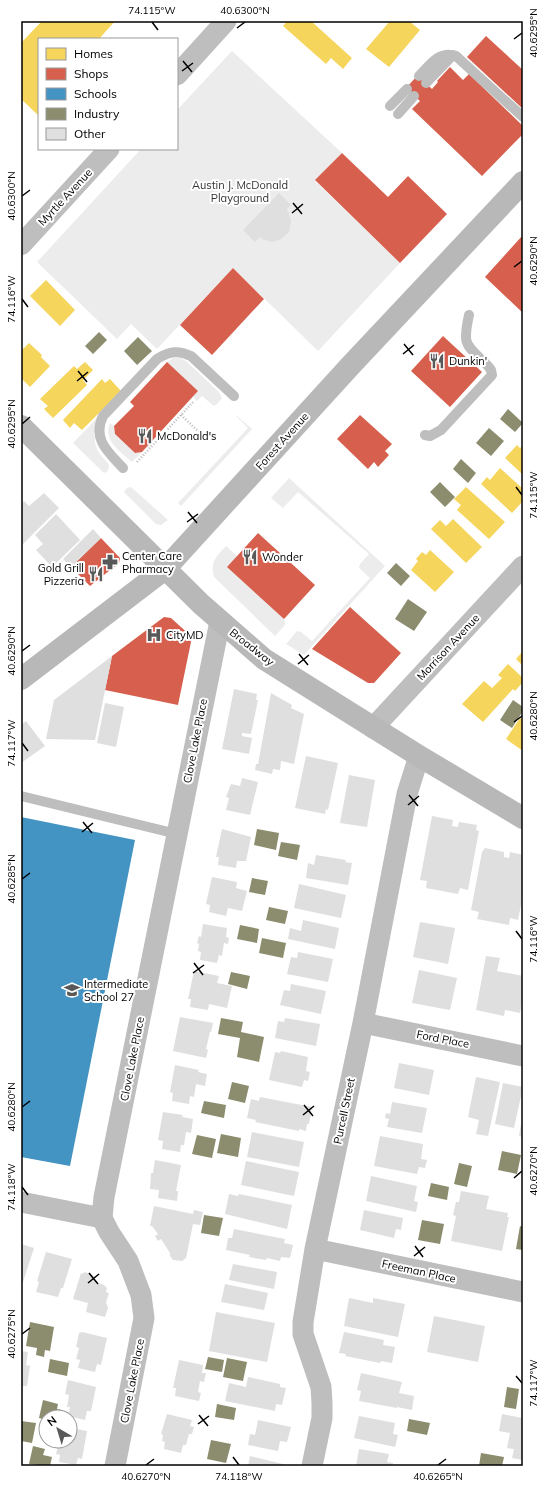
<svg xmlns="http://www.w3.org/2000/svg" width="544" height="1487" viewBox="0 0 544 1487" font-family="Mulish,sans-serif">
<style>
.green{fill:#ececec}
.homes{fill:#f6d55c}
.shops{fill:#d6604d}
.schools{fill:#4393c3}
.industry{fill:#8c8c6e}
.building{fill:#dfdfdf}
.lines{fill:none;stroke-linecap:round;stroke-linejoin:round}
.path{stroke:#b9b9b9;stroke-width:2.5;stroke-dasharray:1 2;stroke-linecap:butt}
.lane{stroke:#bebebe;stroke-width:10}
.street{stroke:#bebebe;stroke-width:21}
.secondary{stroke:#b8b8b8;stroke-width:22}
.ticks{fill:none;stroke:#000;stroke-width:1.5}
.labels{text-anchor:middle;stroke-width:4;stroke-linejoin:round;paint-order:stroke}
.park-label{font-size:11px;fill:#333;stroke:#fff}
.street-label{font-size:11px;fill:#000;stroke:#fff}
.poi-label{font-size:11px;fill:#000;stroke:#fff;text-anchor:start}
.neatline{fill:none;stroke:#000;stroke-width:1.5}
.ticks-label{font-size:10px;text-anchor:middle;fill:#000}
</style>
<rect width="100%" height="100%" fill="#fff"/>
<path class="green" d="M232,51L342,153L315,181L400,263L318,351L233,268L157,349L131,324L117,339L37,262L141,149H177V110Z
M173,358H180L186,361L219,392L222,398L217,404L214,406L202,396L197,401L193,397L198,391L167,362Z
M101,414C95,426 91,440 99,453C102,457 107,461 109,465L108,471L104,473L73,443Z
M236,416H237L252,429L181,506L178,503L248,428Z
M110,423L114,426L115,434L135,453L142,452L132,462C120,451 103,441 110,423Z
M289,478L385,566L304,655L286,644L297,631L301,632L312,641L370,578L359,568L360,564L369,554L298,492L283,508L271,498Z
M131,487L168,520L161,525L156,524L124,492L127,488Z
M226,546L237,556L285,621V625L275,636L214,577C210,561 216,557 226,546Z"/>
<path class="homes" d="M42,21H115L99,39H39V116L21,99V43Z
M287,21H311L352,58L343,69L331,58L326,64L283,26Z
M390,21H409L420,30L389,67L366,49Z
M46,280L75,310L60,326L30,296Z
M29,343L42,355L41,357L50,366L30,387L21,378V351Z
M85,362L93,370L83,380L87,385L53,418L44,409L48,406L40,399L74,366L77,369Z
M102,379L105,383L110,379L121,391L82,430L74,423L70,428L63,420Z
M517,445L520,448L523,446V475L505,458Z
M500,468L523,489V501L512,513L481,484L487,477L490,480Z
M466,487L505,522L489,539L457,510L461,505L454,499Z
M453,519L482,547L466,563L431,529L440,520L446,526Z
M430,550L454,572L435,592L411,570L418,561L416,559L422,552L426,555Z
M523,651V666L516,659Z
M508,664L523,678V682L515,691L513,689L483,722L462,704L484,681L492,688L502,678L498,675Z
M520,718L523,720V751L506,739Z"/>
<path class="shops" d="M486,36L523,70V109L467,57Z
M450,67L463,80L469,74L523,126V134L482,176L412,109L420,101L406,88L418,75L432,89L438,82L437,81Z
M342,153L388,197L408,176L447,214L400,263L315,180Z
M523,235V313L485,277Z
M233,268L264,299L212,355L180,325Z
M443,336L482,372L450,407L411,371Z
M167,362L198,391L142,452L135,453L115,434L114,426L134,406L130,402Z
M360,415L392,444L385,451L389,455L378,467L374,462L368,469L337,439Z
M258,533L315,585L284,619L227,567Z
M101,538L120,558L119,563L90,586L71,567Z
M350,607L401,653L374,683H368L312,649Z
M164,617L171,618L192,637L178,705L105,690L112,656Z"/>
<path class="schools" d="M21,817L135,840L70,1166L21,1157Z"/>
<path class="industry" d="M99,332L107,340L93,354L85,346Z
M138,337L152,351L137,365L124,351Z
M508,409L523,423L515,432L500,419Z
M489,428L504,441L491,456L476,443Z
M461,459L476,473L468,483L453,469Z
M440,482L455,497L445,507L430,492Z
M396,563L410,576L401,586L387,573Z
M408,599L427,612L414,631L395,619Z
M513,700L523,707V711L512,728L500,720Z
M257,829L279,833L276,850L254,845Z
M281,842L300,845L297,860L278,856Z
M252,878L268,881L265,895L249,892Z
M269,907L288,911L285,924L266,920Z
M240,925L259,929L257,943L237,939Z
M262,938L286,943L283,958L259,953Z
M231,972L250,976L247,989L228,984Z
M221,1018L243,1022L241,1032L264,1037L259,1062L237,1057L240,1038L218,1034Z
M232,1082L249,1086L245,1103L228,1099Z
M204,1101L226,1105L224,1118L201,1113Z
M221,1134L241,1138L238,1157L217,1153Z
M197,1135L216,1139L212,1158L192,1154Z
M502,1151L521,1155L517,1174L498,1170Z
M459,1163L472,1166L467,1187L454,1184Z
M431,1183L449,1187L447,1200L428,1196Z
M204,1215L223,1218L219,1236L201,1233Z
M422,1220L444,1224L440,1244L418,1240Z
M520,1226L523,1227V1250L516,1249Z
M30,1322L54,1327L50,1351L45,1350L44,1357L36,1355L37,1348L26,1346Z
M208,1357L224,1360L222,1372L205,1369Z
M227,1358L247,1362L243,1381L223,1377Z
M50,1359L69,1363L67,1376L48,1372Z
M507,1387L519,1389L516,1409L504,1407Z
M43,1400L58,1404L57,1409L62,1410L61,1417H46V1420L39,1418Z
M217,1404L236,1408L234,1420L215,1417Z
M409,1419L430,1423L427,1435L407,1431Z
M21,1421L36,1423L32,1443L21,1441Z
M211,1440L231,1444L226,1463L207,1459Z
M33,1446L45,1449L43,1455L52,1457L50,1466L29,1464Z
M481,1453L504,1457L502,1466H479Z"/>
<path class="building" d="M279,193L291,205L286,210L288,211L291,221L289,232L281,239L272,242L262,239L260,237L255,242L243,230Z
M44,493L59,508L22,545L21,505L24,501L29,506Z
M56,514L80,540L52,567L36,550L43,544L35,535Z
M93,529L101,538L71,567L63,559Z
M112,656L95,740L46,739L54,700Z
M234,689L257,694L256,700H258L251,734L242,733V736L252,738L249,754L222,749Z
M271,693L292,705L291,708L304,714L294,764L281,761L280,770L273,769L272,774L255,770L256,764H258Z
M105,703L124,707L116,747L97,743Z
M26,721L45,746L21,763V725Z
M306,756L338,763L328,810L326,809L325,814L295,808Z
M349,775L375,780L367,827L340,823Z
M242,778L258,782L250,815L226,810L229,798L226,797L231,784L240,786Z
M432,816L453,820L452,826L458,827L459,822L477,825L476,830L479,831L468,890L460,888L458,894L426,888L427,881L420,880Z
M222,829L251,837L246,861H237L236,868L218,865L219,857H216Z
M485,848L504,852V857L509,858L510,852L523,855V895L518,920L510,918L509,925L477,919L479,912L471,910L482,852Z
M316,855L346,860L345,862L352,863L348,885L306,878L308,863L314,865Z
M212,877L237,882L236,888L247,891L242,911L228,908L226,916L209,912L210,905L206,904Z
M299,884L346,895L341,918L294,908Z
M303,920L339,928L335,949L288,939L290,928L301,931Z
M420,922L455,928L448,964L413,957Z
M203,924L227,928L226,937L229,938L228,944L224,943L222,956L219,955L217,963L200,960L201,952L198,951L199,944L197,943L199,936L201,937Z
M298,952L333,959L328,982L287,974L291,957L297,958Z
M486,956L500,958L497,971L523,976V996L520,1013L505,1010L504,1016L476,1010Z
M419,970L457,978L450,1010L412,1003Z
M194,971L219,976L217,983L232,986L227,1008L209,1004L208,1010L190,1007L191,999H188Z
M291,984L326,991L321,1014L280,1005L284,990L290,991Z
M180,1017L213,1023L211,1032H210L206,1049L208,1050L206,1058L173,1051Z
M285,1018L320,1024L316,1046L275,1038L278,1021L284,1022Z
M281,1051L308,1057L306,1071L310,1072L308,1081L304,1080L302,1087L269,1080L275,1052L280,1053Z
M399,1063L434,1070L429,1095L394,1088Z
M175,1065L199,1070L198,1072L207,1074L205,1086L196,1084L194,1097L190,1096L189,1104L172,1101L173,1093L170,1092Z
M476,1077L500,1082L488,1136L476,1134L479,1120L468,1117Z
M503,1083L523,1087L514,1128L495,1124Z
M260,1097L312,1107L309,1124H307L306,1131L299,1129V1131L255,1122L256,1120L247,1118L251,1099L259,1101Z
M392,1102L427,1108L422,1133L387,1127L389,1119L385,1118L386,1113L390,1114Z
M163,1112L183,1115L182,1117L193,1119L191,1133L186,1132L184,1145H181L180,1152L162,1149L163,1141L158,1140Z
M522,1118H523V1137L519,1136Z
M252,1132L304,1142L299,1167L247,1157Z
M380,1136L423,1144L421,1159L427,1160L425,1168L419,1167L417,1174L374,1166Z
M155,1160L181,1165L176,1191H178L177,1201L158,1198L159,1190L150,1189L151,1173H153Z
M246,1161L299,1172L294,1196L241,1185Z
M371,1176L417,1186L414,1201L418,1202L416,1212L366,1201Z
M461,1191L489,1196L486,1209L508,1213L507,1217H509L502,1251L451,1241L456,1216L453,1215L456,1202H459Z
M229,1194L238,1196L239,1194L292,1205L287,1229L225,1214Z
M154,1206L193,1214L194,1210L203,1212L200,1225L193,1224L186,1258L182,1261L173,1260L170,1256V1253L161,1239L158,1241L155,1236L158,1234L152,1226H150Z
M364,1210L403,1218L401,1230L396,1229L394,1238L360,1230Z
M234,1229L285,1239L284,1243L293,1245L290,1258L281,1257L280,1261L267,1258L266,1260L249,1257L250,1255L226,1250L228,1238H232Z
M21,1244L34,1248L21,1288Z
M46,1252L72,1259L63,1288H61L58,1297L36,1292L39,1282L37,1281Z
M233,1264L277,1272L274,1289L229,1280Z
M84,1272L91,1274L94,1277V1281L97,1282L96,1285L98,1283L104,1285L107,1288L106,1292L109,1293L106,1302L108,1308L105,1317L86,1312L88,1303L73,1299L81,1273L83,1274Z
M225,1284L268,1293L264,1310L221,1302Z
M349,1298L373,1303V1298L405,1304L398,1337L344,1326Z
M216,1312L275,1323L267,1362L209,1351Z
M434,1316L485,1326L478,1362L427,1352Z
M82,1332L107,1338L101,1365L97,1364L95,1372L78,1368L80,1360L76,1359L79,1348L76,1347L79,1333Z
M344,1332L384,1340L383,1345L395,1347L392,1363L381,1361L380,1363L345,1356L346,1354L339,1353Z
M21,1351L28,1352L26,1365L30,1366L27,1386H23L22,1392Z
M179,1360L203,1365L202,1373H206L204,1382L200,1381L198,1392L201,1393L199,1401L175,1396L176,1388H173Z
M361,1373L402,1382L399,1393L414,1396L412,1410L397,1407V1408L359,1401L361,1391L357,1390Z
M248,1377L280,1384V1387L286,1388L282,1405L276,1404L275,1411L225,1401L229,1383L246,1387Z
M68,1380L96,1387L91,1411H87L85,1420L68,1416L70,1407H67L69,1395L65,1394Z
M167,1414L192,1420L190,1426L194,1427L192,1434H189L186,1445H183L181,1453L164,1449L165,1442L162,1441L163,1435L161,1434Z
M502,1414L523,1418V1460L512,1458L514,1449L507,1448L510,1433L499,1431Z
M359,1416L395,1423L393,1434L398,1435L395,1447L354,1438Z
M258,1420L291,1427L287,1442L280,1441L278,1451L248,1445L250,1434L255,1435Z
M70,1428L87,1431L82,1459L78,1458L76,1465L59,1462L60,1455L56,1454L59,1441H70Z
M359,1449L389,1454L387,1462L393,1463V1466H356Z
M250,1456L283,1464L282,1466H248Z"/>
<g class="lines">
<path class="path" d="M181,415L200,433
M137,462L194,401"/>
<path class="lane" d="M419,76C430,65 439,50 456,56L523,117
M426,83L453,55
M390,106L407,89
M398,114L414,96
M425,435L430,436L441,430L492,375L491,370L488,366C466,344 462,347 469,315
M123,468C108,452 92,439 103,416L157,359C170,351 178,350 191,356L234,396
M21,796L177,834"/>
<path class="street" d="M177,75L226,21
M21,245L109,149
M373,728L523,566
M363,1023L523,1056
M21,1202L102,1218
M315,1249L523,1292
M115,1466L144,1318L141,1295L128,1261L109,1232L102,1218L104,1197L220,621
M312,1466L322,1418V1403L321,1387L303,1334V1322L315,1249L363,1023L407,794L419,756"/>
<path class="secondary" d="M21,426L201,604L264,659L419,756L523,818
M21,679L165,569L351,365L523,182"/>
</g>
<path class="ticks" d="M152,22L158,30M237,28L245,22M514,39L522,33M183,61L192,72M182,71L193,63M22,196L30,190M293,203L302,214M292,213L303,204M514,267L522,261M22,299L28,307M404,344L413,355M403,354L414,345M78,371L87,382M77,381L88,372M22,424L30,417M516,487L522,495M188,512L197,523M187,522L198,514M22,651L30,645M299,654L308,665M298,664L309,655M514,722L522,716M22,743L28,751M409,795L418,806M408,805L419,796M83,822L92,833M82,832L93,823M22,879L30,873M516,931L522,939M194,963L203,975M193,973L204,965M304,1105L313,1116M22,1107L30,1101M303,1115L314,1106M514,1178L522,1171M22,1187L28,1195M415,1246L423,1257M414,1256L425,1247M89,1273L98,1284M88,1283L99,1274M22,1334L30,1328M516,1376L522,1383M199,1415L208,1426M198,1424L209,1416M233,1457L239,1465M146,1465L154,1459M438,1465L446,1459"/>
<defs>
<symbol id="restaurant-bare" viewBox="-9 -9 18 18"><path d="M-5-6h1v4h1v-4h1v4h1v-4h1v5L-1.5 .5V6h-2V.5L-5-1ZM5-6V6H3V1.5H1.5Q1.5-4 5-6Z" fill="#595959" stroke="#fff" stroke-width="2.5" paint-order="stroke"/></symbol>
<symbol id="pharmacy-bare" viewBox="-9 -9 18 18"><path d="M-2-6h4v4h4v4h-4v4h-4v-4h-4v-4h4Z" fill="#595959" stroke="#fff" stroke-width="2.5" paint-order="stroke"/></symbol>
<symbol id="hospital-bare" viewBox="-9 -9 18 18"><path d="M-5-5h3v3.5h4V-5h3V5h-3V1.5h-4V5h-3Z" fill="#595959" stroke="#fff" stroke-width="2.5" paint-order="stroke"/></symbol>
<symbol id="school-bare" viewBox="-9 -9 18 18"><path d="M0-5L7-2L0 1L-7-2ZM-4 1L0 2.5L4 1V4Q0 6-4 4Z" fill="#595959" stroke="#fff" stroke-width="2.5" paint-order="stroke"/></symbol>
</defs>
<g fill-rule="evenodd">
<use href="#restaurant-bare" x="426" y="350" width="22" height="22"/>
<use href="#restaurant-bare" x="134" y="425" width="22" height="22"/>
<use href="#restaurant-bare" x="239" y="546" width="22" height="22"/>
<use href="#pharmacy-bare" x="99" y="551" width="22" height="22"/>
<use href="#restaurant-bare" x="85" y="563" width="22" height="22"/>
<use href="#hospital-bare" x="143" y="624" width="22" height="22"/>
<use href="#school-bare" x="61" y="979" width="22" height="22"/>
</g>
<g class="labels">
<g class="park-label">
<text x="240" y="189">Austin J. McDonald<tspan x="240" dy="13">Playground</tspan></text>
</g>
<g class="street-label">
<text transform="translate(65 197) rotate(-47)" y="4">Myrtle Avenue</text>
<text transform="translate(282 441) rotate(-48)" y="4">Forest Avenue</text>
<text transform="translate(252 647) rotate(38)" y="4">Broadway</text>
<text transform="translate(448 647) rotate(-47)" y="4">Morrison Avenue</text>
<text transform="translate(195 741) rotate(-79)" y="4">Clove Lake Place</text>
<text transform="translate(443 1039) rotate(11)" y="4">Ford Place</text>
<text transform="translate(132 1059) rotate(-79)" y="4">Clove Lake Place</text>
<text transform="translate(344 1111) rotate(-78)" y="4">Purcell Street</text>
<text transform="translate(419 1271) rotate(12)" y="4">Freeman Place</text>
<text transform="translate(132 1381) rotate(-79)" y="4">Clove Lake Place</text>
</g>
<g class="poi-label">
<text x="449" y="365">Dunkin'</text>
<text x="157" y="440">McDonald's</text>
<text x="122" y="560">Center Care<tspan x="122" dy="13">Pharmacy</tspan></text>
<text x="262" y="561">Wonder</text>
<text x="84" y="572" text-anchor="end">Gold Grill<tspan x="84" dy="13">Pizzeria</tspan></text>
<text x="166" y="639">CityMD</text>
<text x="84" y="988">Intermediate<tspan x="84" dy="13">School 27</tspan></text>
</g>
</g>
<rect width="544" height="1487" fill="none" stroke="#ffffff" stroke-width="44"/>
<rect x="38" y="38" width="140" height="112" fill="#ffffff" stroke="#999999"/>
<rect x="46" y="48" width="20" height="12" fill="#f6d55c" stroke="#999999"/>
<text x="74" y="58" font-size="12" fill="#000000">Homes</text>
<rect x="46" y="68" width="20" height="12" fill="#d6604d" stroke="#999999"/>
<text x="74" y="78" font-size="12" fill="#000000">Shops</text>
<rect x="46" y="88" width="20" height="12" fill="#4393c3" stroke="#999999"/>
<text x="74" y="98" font-size="12" fill="#000000">Schools</text>
<rect x="46" y="108" width="20" height="12" fill="#8c8c6e" stroke="#999999"/>
<text x="74" y="118" font-size="12" fill="#000000">Industry</text>
<rect x="46" y="128" width="20" height="12" fill="#dfdfdf" stroke="#999999"/>
<text x="74" y="138" font-size="12" fill="#000000">Other</text>
<g transform="translate(58 1429) rotate(322)"><circle r="19" fill="#ffffff" stroke="#999999"/>
<path d="M0-3L7 15L0 10L-7 15Z" fill="#595959"/>
<text y="-6" font-size="11" font-weight="bold" text-anchor="middle" fill="#000000">N</text>
</g>
<rect x="22" y="22" width="500" height="1443" class="neatline"/>
<g class="ticks-label">
<text x="152" y="14">74.115°W</text>
<text x="245" y="14">40.6300°N</text>
<text transform="translate(533 33) rotate(-90)" y="4">40.6295°N</text>
<text transform="translate(11 196) rotate(-90)" y="4">40.6300°N</text>
<text transform="translate(533 261) rotate(-90)" y="4">40.6290°N</text>
<text transform="translate(11 299) rotate(-90)" y="4">74.116°W</text>
<text transform="translate(11 424) rotate(-90)" y="4">40.6295°N</text>
<text transform="translate(533 495) rotate(-90)" y="4">74.115°W</text>
<text transform="translate(11 651) rotate(-90)" y="4">40.6290°N</text>
<text transform="translate(533 716) rotate(-90)" y="4">40.6280°N</text>
<text transform="translate(11 743) rotate(-90)" y="4">74.117°W</text>
<text transform="translate(11 879) rotate(-90)" y="4">40.6285°N</text>
<text transform="translate(533 939) rotate(-90)" y="4">74.116°W</text>
<text transform="translate(11 1107) rotate(-90)" y="4">40.6280°N</text>
<text transform="translate(533 1171) rotate(-90)" y="4">40.6270°N</text>
<text transform="translate(11 1187) rotate(-90)" y="4">74.118°W</text>
<text transform="translate(11 1334) rotate(-90)" y="4">40.6275°N</text>
<text transform="translate(533 1383) rotate(-90)" y="4">74.117°W</text>
<text x="146" y="1480">40.6270°N</text>
<text x="239" y="1480">74.118°W</text>
<text x="438" y="1480">40.6265°N</text>
</g>
</svg>
